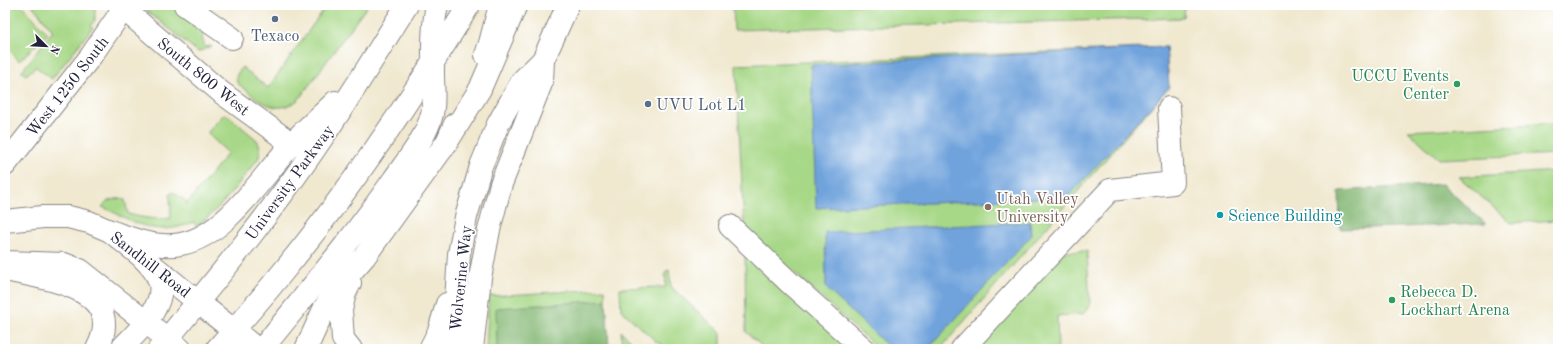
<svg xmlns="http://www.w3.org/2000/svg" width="1563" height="354" viewBox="0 0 1563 354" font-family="'Old Standard TT',serif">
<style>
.green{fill:#a7d887;stroke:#647d61}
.forest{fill:#85b874;stroke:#546d58}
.water{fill:#70a3dc;stroke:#49628c}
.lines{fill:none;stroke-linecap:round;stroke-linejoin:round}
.minor-casing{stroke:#898585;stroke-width:24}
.major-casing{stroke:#898585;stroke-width:24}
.highway-casing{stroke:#898585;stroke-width:24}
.minor{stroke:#fff;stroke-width:22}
.major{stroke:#fff;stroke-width:22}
.highway{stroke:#fff;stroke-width:22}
.service-dot{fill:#5c6f8a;stroke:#fff;stroke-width:1.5}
.leisure-dot{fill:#2e9e5b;stroke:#fff;stroke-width:1.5}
.education-dot{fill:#8d6e63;stroke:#fff;stroke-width:1.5}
.culture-dot{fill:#0f9aa8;stroke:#fff;stroke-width:1.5}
.labels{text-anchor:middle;stroke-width:3.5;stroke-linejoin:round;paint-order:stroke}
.service-label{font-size:16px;fill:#4e5e75;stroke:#fff}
.leisure-label{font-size:16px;fill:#27864d;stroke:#fff;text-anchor:end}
.street-label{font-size:16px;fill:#22223b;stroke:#fff}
.education-label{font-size:16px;fill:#785e54;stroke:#fff;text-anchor:start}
.culture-label{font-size:16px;fill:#0d838f;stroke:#fff;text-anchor:start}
</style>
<rect width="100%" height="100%" fill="#fff"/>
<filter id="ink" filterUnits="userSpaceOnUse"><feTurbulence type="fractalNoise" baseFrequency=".025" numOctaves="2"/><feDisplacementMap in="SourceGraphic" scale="8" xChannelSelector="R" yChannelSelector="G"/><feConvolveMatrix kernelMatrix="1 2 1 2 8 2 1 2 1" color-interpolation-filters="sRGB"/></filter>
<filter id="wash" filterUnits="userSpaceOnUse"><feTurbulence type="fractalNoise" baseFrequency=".012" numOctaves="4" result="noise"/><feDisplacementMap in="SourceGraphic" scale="16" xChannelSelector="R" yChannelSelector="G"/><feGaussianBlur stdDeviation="0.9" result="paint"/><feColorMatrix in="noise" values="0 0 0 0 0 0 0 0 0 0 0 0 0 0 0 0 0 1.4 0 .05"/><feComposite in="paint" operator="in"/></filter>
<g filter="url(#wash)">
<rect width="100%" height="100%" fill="#f0e8cf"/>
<path class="green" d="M5,5H22L48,34L19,61L5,45Z
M32,5H95V20L91,26L93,27L52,79L36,67L26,75L21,72L53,31Z
M147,5H169L206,31L202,37L205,47L212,46L198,52L147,11Z
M327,5H368L299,99C275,119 257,98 237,83L236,76L242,67L268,88Z
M733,5H1185L1184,18L734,30Z
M1166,47L1169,87L940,349H878L744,227L736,65Z
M226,114L257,140C261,147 261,152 258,159C239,182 221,210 196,226L194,222C154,238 138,223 102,207L107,201L121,198L125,200L128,214C143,218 156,220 171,218L170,194L173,192L187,202L186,205L228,153L210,136L208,132L223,115Z
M1558,123V154L1439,159L1408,131Z
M1558,171V220L1511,223L1459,177Z
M1087,251L1090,306L1083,314L1057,316L1058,349H977L1064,252Z
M745,253L853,349H765L746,332Z
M669,270L671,287L721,333V349H664L660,346L662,344L660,342L659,344L621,310L620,288L666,287L665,272L666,271Z
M605,289L609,349H486L489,296Z
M621,331L640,349H622Z"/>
<path class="forest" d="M1442,184L1486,224L1340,229L1339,191Z
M606,300L609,349H497L496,308Z"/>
<path class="water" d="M1166,47L1169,87L1068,197L816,208L811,65Z
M1030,222L1031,236L928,349H891L826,288L825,232Z"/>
</g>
<g filter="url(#ink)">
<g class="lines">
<defs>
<path id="minor" d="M119,5L222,93L292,144
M185,5L232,38
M5,165L91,56L126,5
M5,221L43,217H68L89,222L110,231L198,302
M730,226L790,283L864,349
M5,262L64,264L80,270L180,349
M962,349L1110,190L1173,183L1169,108"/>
<path id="major" d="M486,55L490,43L500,5
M110,231C133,239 156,249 181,244C226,236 262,176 292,144C305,129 321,116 335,102
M5,270C44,278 129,288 97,349
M350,283L345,293L341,310L343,339L351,349
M198,302L257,349
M121,349C137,332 170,303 158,278C155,270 149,264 143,258
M159,349C216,280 272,212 322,138C352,94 379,49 407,5
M217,349C239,324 261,299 282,273C351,189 412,98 469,5
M262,349C307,293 353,238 394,179C408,159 426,138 432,114C435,101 433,87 433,74C433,51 432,28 437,5
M306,349L325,307L338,287L365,256L447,142L455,124
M430,349L439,331L447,304
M453,349L459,254L466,217L481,166L498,124L522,81L543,60L568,5
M472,349L480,278L489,230L501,184L542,81L543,60"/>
<path id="highway" d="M447,142L480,89L516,5"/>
</defs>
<use href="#minor" class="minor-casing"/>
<use href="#major" class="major-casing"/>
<use href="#highway" class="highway-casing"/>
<use href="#minor" class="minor"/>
<use href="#major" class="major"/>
<use href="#highway" class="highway"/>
</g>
</g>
<g class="service-dot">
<circle cx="275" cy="19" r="4"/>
<circle cx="648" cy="104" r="4"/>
</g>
<g class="leisure-dot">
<circle cx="1457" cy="84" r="4"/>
<circle cx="1392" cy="300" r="4"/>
</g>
<circle class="education-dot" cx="988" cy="207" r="4"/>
<circle class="culture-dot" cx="1220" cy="215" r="4"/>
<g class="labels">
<g class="service-label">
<text x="275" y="41">Texaco</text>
<text x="656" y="110" text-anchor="start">UVU Lot L1</text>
</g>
<g class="leisure-label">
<text x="1449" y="81">UCCU Events<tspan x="1449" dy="18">Center</tspan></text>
<text x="1400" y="297" text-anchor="start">Rebecca D.<tspan x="1400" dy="18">Lockhart Arena</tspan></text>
</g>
<g class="street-label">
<text transform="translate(204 76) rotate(39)" y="6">South 800 West</text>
<text transform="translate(67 86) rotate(-52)" y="6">West 1250 South</text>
<text transform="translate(289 182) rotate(-54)" y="6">University Parkway</text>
<text transform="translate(151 264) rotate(38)" y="6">Sandhill Road</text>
<text transform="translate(460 278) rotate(-84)" y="6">Wolverine Way</text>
</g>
<g class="education-label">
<text x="996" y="204">Utah Valley<tspan x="996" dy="18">University</tspan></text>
</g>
<g class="culture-label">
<text x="1228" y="221">Science Building</text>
</g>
</g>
<rect width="1563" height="354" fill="none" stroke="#fff" stroke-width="20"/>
<g transform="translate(46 46) rotate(114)" stroke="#ffffff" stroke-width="3" paint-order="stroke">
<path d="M0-3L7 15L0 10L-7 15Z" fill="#22223b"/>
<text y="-6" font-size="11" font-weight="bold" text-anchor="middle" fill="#22223b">N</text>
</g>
</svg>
